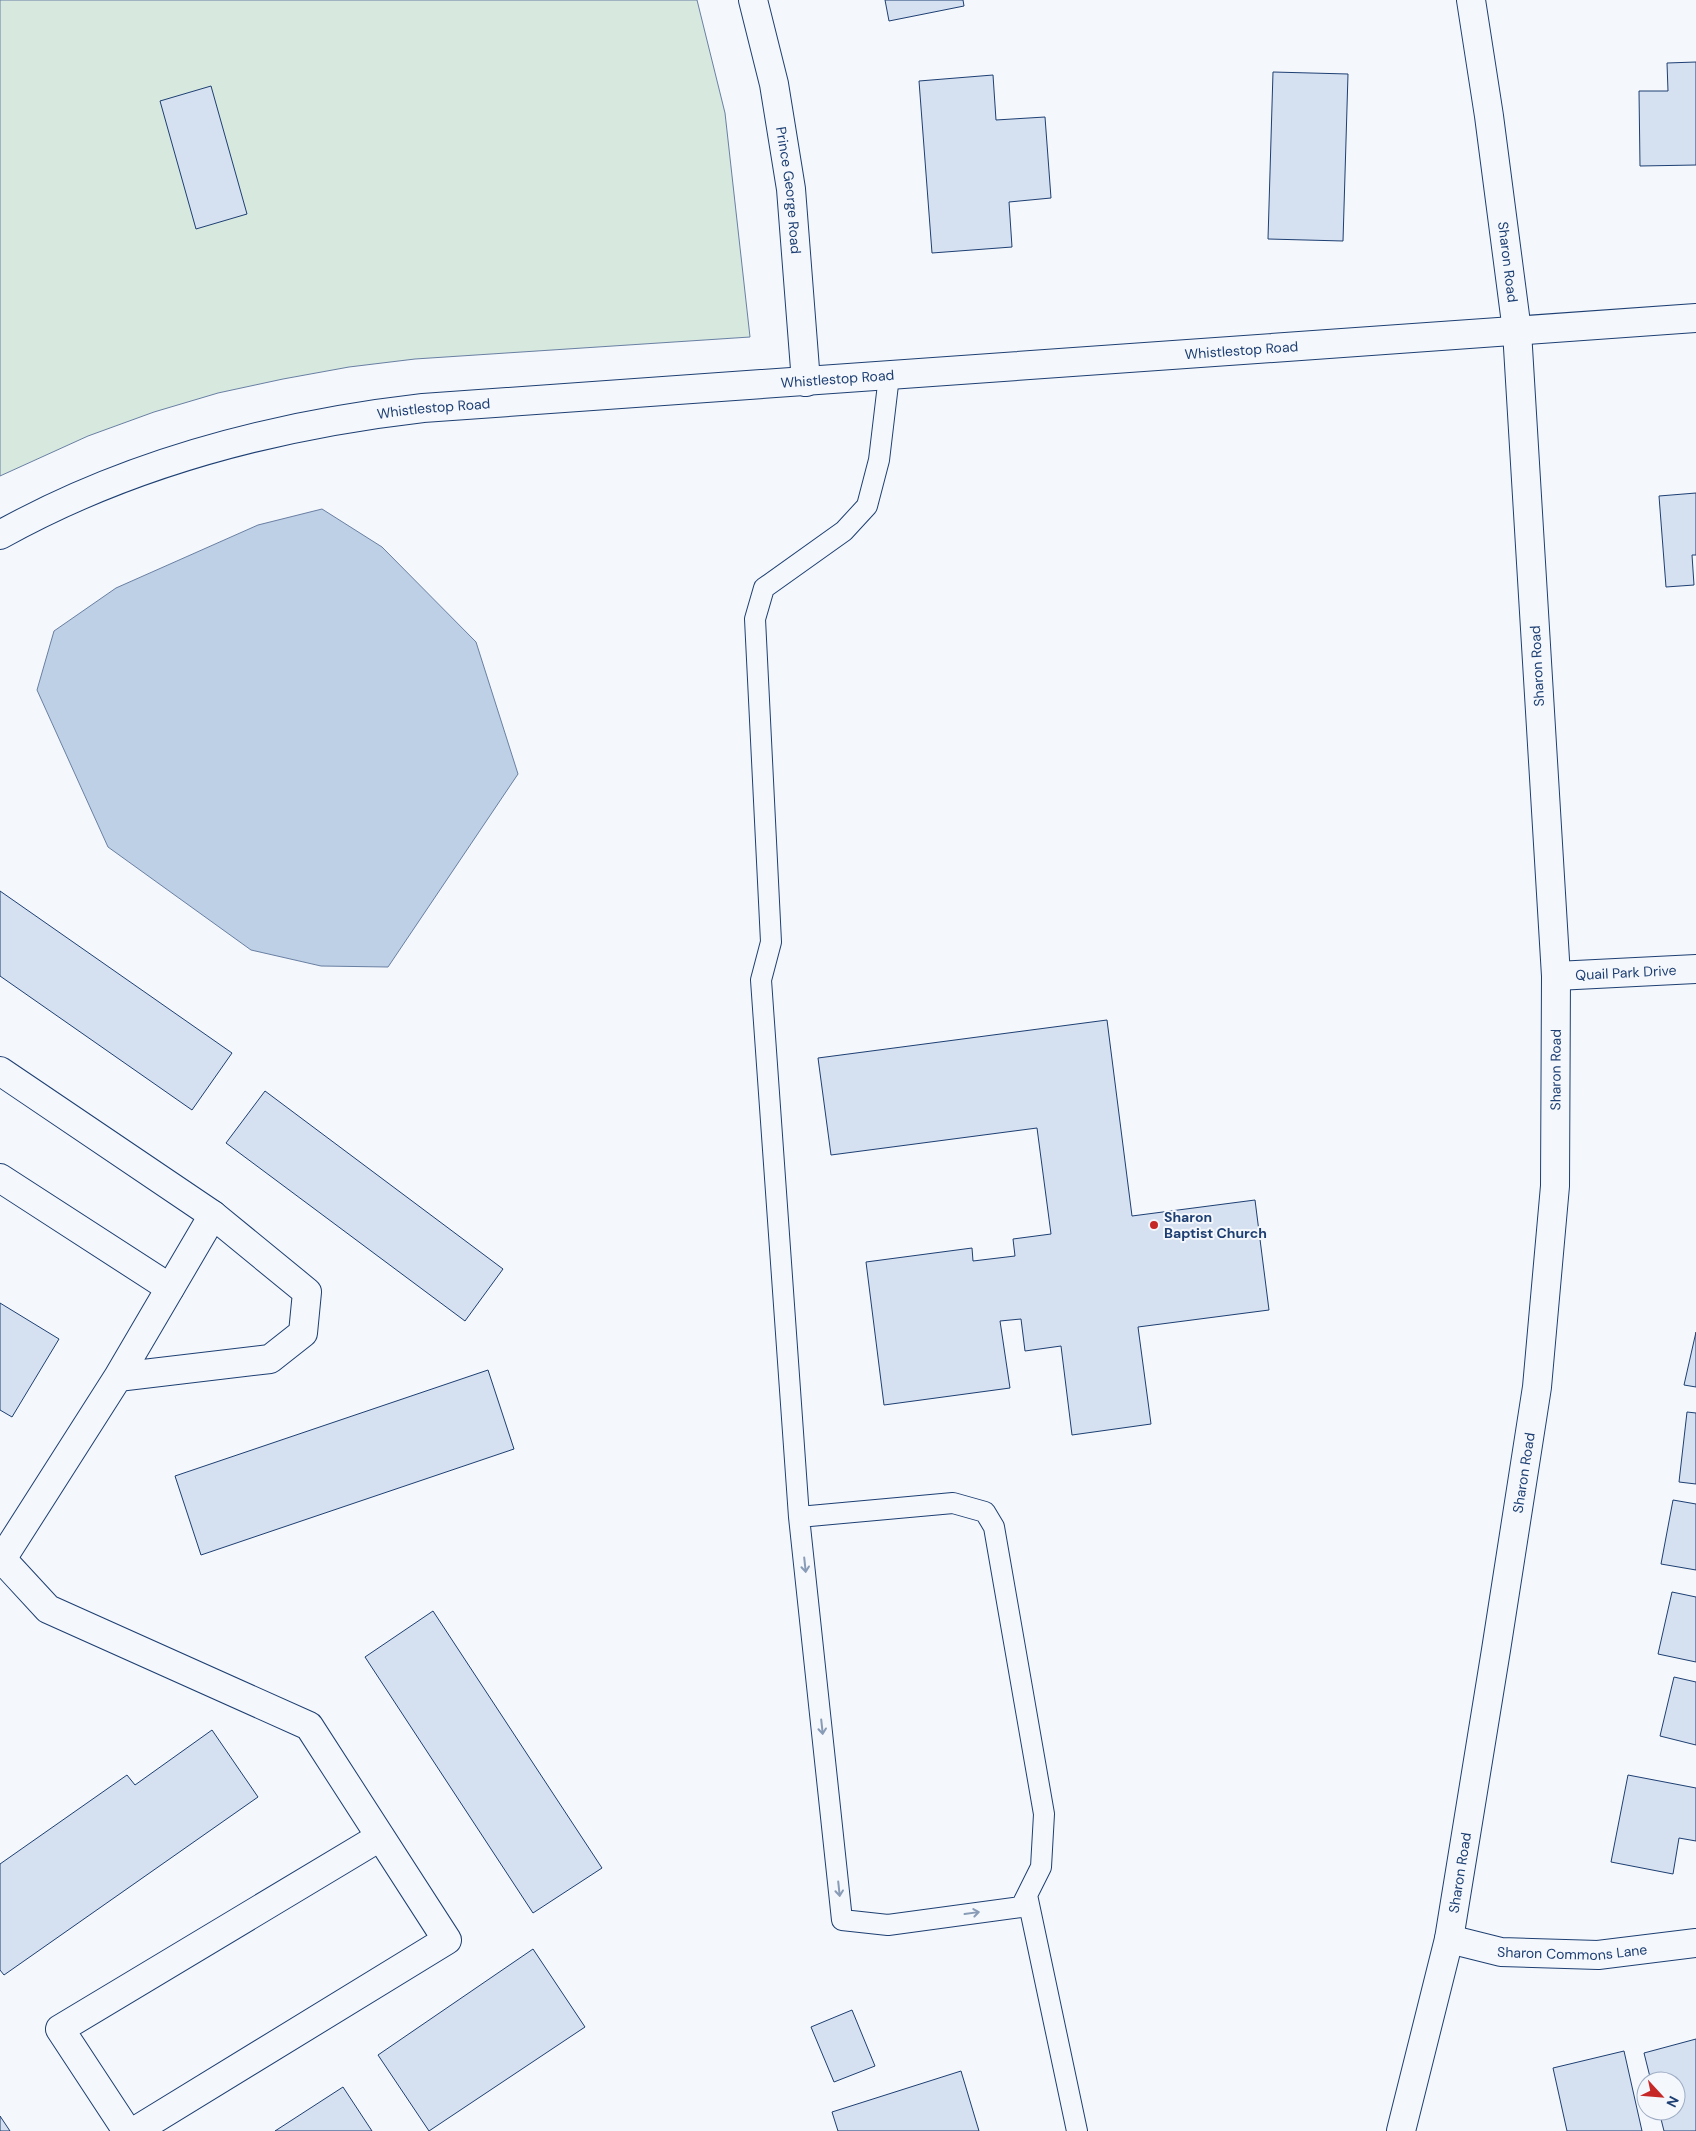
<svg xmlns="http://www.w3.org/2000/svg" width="1696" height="2131" viewBox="0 0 1696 2131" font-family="'DM Sans',sans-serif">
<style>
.green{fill:#d7e8df;stroke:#687fa3}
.water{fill:#bed0e5;stroke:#687fa3}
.building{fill:#d5e0f0;stroke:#1d3f73}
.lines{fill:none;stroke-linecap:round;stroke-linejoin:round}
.service-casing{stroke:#1d3f73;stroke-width:22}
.minor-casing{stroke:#1d3f73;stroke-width:30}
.secondary-casing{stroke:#1d3f73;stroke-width:30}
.service{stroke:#f4f7fb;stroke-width:20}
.minor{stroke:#f4f7fb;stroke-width:28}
.secondary{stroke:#f4f7fb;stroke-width:28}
.oneway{stroke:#889bb7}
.poi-dot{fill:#c62828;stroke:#f4f7fb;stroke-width:2}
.labels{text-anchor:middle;stroke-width:4;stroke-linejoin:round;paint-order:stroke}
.street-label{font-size:14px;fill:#1d3f73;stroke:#f4f7fb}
.poi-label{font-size:14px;font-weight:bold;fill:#1d3f73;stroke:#f4f7fb;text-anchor:start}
</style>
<rect width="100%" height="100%" fill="#f4f7fb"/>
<path class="green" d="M0,0H697L725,113L750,337L415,359L349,367L283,379L218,393L154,412L88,436L0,476Z"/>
<path class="water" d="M322,509L382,547L476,642L518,774L388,967L321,966L251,950L108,847L37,690L54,631L116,588L258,525Z"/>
<path class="building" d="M885,0H963L964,6L889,21Z
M1696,62V165L1640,166L1639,91H1668L1667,63Z
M1273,72L1348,74L1343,241L1268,239Z
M993,75L996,120L1045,117L1051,198L1009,202L1012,247L932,253L919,81Z
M211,86L247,214L196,229L160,101Z
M1696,493V555H1692L1694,585L1666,587L1659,496Z
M0,891L232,1053L192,1110L0,976Z
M1107,1020L1132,1216L1255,1200L1269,1310L1138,1327L1151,1424L1072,1435L1061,1346L1025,1351L1021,1319L1000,1321L1010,1388L884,1405L866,1262L972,1248L973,1261L1015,1256L1013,1239L1051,1234L1037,1128L831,1155L818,1058Z
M265,1091L503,1269L465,1321L226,1143Z
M0,1303L59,1339L12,1417L0,1410Z
M1696,1332V1387L1684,1385Z
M488,1370L514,1449L201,1555L175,1476Z
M1687,1412L1696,1413V1484L1679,1482Z
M1673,1500L1696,1504V1570L1661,1564Z
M1672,1592L1696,1597V1662L1658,1654Z
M433,1611L602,1868L533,1913L365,1657Z
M1674,1677L1696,1682V1745L1660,1736Z
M212,1730L258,1797L4,1975L0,1970V1864L127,1775L135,1785Z
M1628,1775L1696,1788V1841L1679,1838L1673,1874L1611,1862Z
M533,1949L585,2027L429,2131L378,2055Z
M852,2010L875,2066L834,2082L811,2027Z
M1696,2039V2131H1664L1659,2111H1676V2081H1651L1644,2053Z
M1624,2051L1642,2131H1567L1553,2068Z
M961,2071L979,2131H838L832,2112Z
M343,2087L372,2131H275Z
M0,2116L10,2131H0Z"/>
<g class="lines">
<defs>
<path id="service" d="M799,1517L953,1503L985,1512L994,1527L1044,1814L1041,1867L1021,1907L888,1925L842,1920L799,1517L761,980L771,942L755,619L764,588L844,531L867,506L879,460L889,376
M1027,1895L1077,2131"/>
<g id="minor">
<path id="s1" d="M753,0L774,84L791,189L806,382"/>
<path id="s2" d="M0,535C131,462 275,425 423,408L1696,318"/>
<path id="s3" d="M1556,976L1696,969"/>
<path d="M0,1071L213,1215"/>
<path d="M0,1178L170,1288"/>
<path d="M0,1557L48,1609L309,1726L447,1940L135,2131"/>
<path d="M2,1559L118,1377L270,1359L303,1333L307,1292L213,1215L118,1377"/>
<path id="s4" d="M1449,1939L1501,1952L1598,1955L1696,1943"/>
<path d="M127,2131L60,2029L380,1837"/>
</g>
<g id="secondary">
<path id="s5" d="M1401,2131L1449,1939L1496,1650L1537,1387L1555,1186L1556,976L1517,331L1489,116L1471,0"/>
</g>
</defs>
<use href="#service" class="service-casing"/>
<use href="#minor" class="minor-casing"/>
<use href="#secondary" class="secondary-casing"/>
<use href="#service" class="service"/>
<use href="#minor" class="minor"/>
<use href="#secondary" class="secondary"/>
</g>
<defs><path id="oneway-shaft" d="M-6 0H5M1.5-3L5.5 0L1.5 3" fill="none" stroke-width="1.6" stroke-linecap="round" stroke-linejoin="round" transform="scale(1.25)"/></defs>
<g class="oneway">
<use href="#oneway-shaft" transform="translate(805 1565) rotate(84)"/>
<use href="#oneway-shaft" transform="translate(822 1727) rotate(84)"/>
<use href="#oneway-shaft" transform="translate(839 1889) rotate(84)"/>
<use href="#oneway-shaft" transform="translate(972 1913) rotate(-8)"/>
</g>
<circle class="poi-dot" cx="1154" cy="1225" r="5"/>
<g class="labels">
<g class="street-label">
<text dy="5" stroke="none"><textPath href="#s1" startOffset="194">Prince George Road</textPath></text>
<text transform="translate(1508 262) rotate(83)" y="5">Sharon Road</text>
<text dy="5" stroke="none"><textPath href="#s2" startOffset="1265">Whistlestop Road</textPath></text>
<text dy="5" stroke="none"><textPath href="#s2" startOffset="860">Whistlestop Road</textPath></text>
<text dy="5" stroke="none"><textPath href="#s2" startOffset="455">Whistlestop Road</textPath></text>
<text transform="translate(1537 666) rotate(-93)" y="5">Sharon Road</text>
<text dy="5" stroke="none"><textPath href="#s3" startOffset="70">Quail Park Drive</textPath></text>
<text dy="5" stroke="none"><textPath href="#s5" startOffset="1075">Sharon Road</textPath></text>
<text dy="5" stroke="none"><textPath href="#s5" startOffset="670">Sharon Road</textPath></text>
<text dy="5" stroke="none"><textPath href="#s5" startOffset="265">Sharon Road</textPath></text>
<text dy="5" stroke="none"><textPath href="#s4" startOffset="125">Sharon Commons Lane</textPath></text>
</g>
<g class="poi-label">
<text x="1164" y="1222">Sharon<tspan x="1164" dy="16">Baptist Church</tspan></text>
</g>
</g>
<g transform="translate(1661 2096) rotate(116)"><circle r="24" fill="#f4f7fb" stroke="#9eadc5"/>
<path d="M0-4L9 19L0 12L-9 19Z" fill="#c62828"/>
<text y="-8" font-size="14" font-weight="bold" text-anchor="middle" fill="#1d3f73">N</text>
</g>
</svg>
